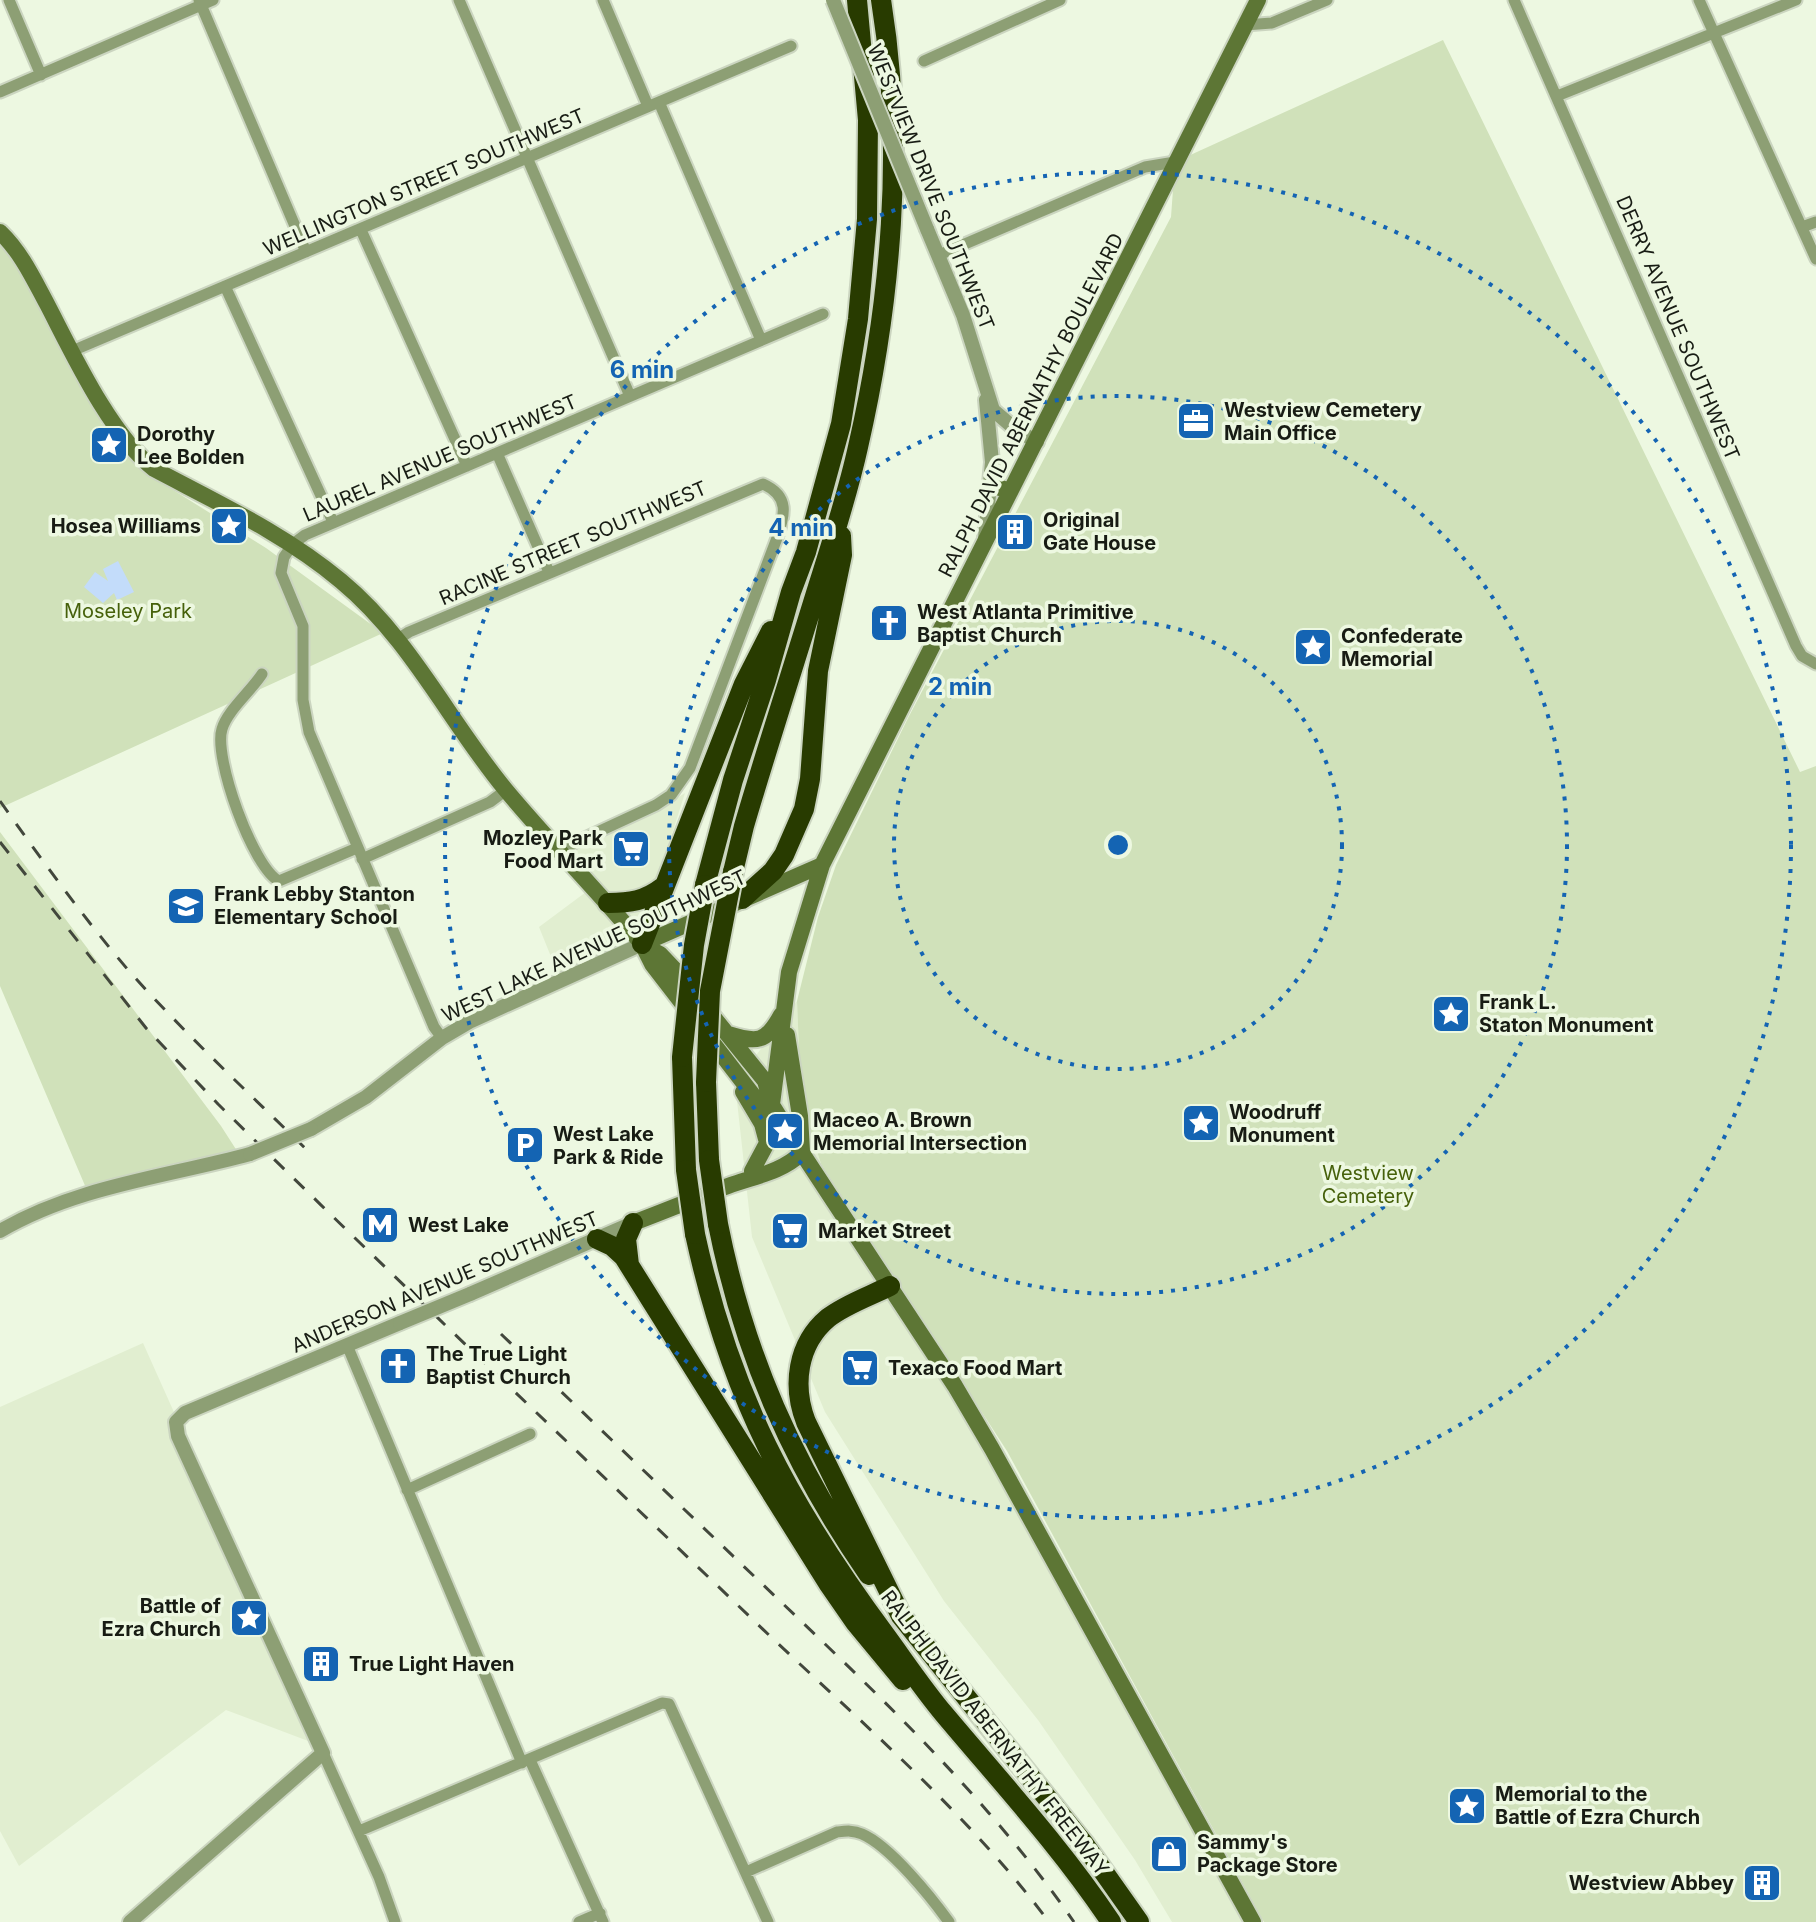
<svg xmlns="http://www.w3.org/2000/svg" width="1816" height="1922" viewBox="0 0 1816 1922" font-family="Inter,sans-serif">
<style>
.built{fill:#e1eed0}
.green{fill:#d0e1ba}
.water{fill:#c3dcfa}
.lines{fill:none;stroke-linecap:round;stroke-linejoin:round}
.minor-casing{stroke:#cbd5c0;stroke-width:15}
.tertiary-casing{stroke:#cbd5c0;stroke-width:18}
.secondary-casing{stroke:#cbd5c0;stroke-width:20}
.motorway-casing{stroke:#cbd5c0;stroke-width:24}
.minor{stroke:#8d9f74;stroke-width:11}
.tertiary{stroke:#8d9f74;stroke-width:14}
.secondary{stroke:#5d7635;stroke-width:16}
.motorway{stroke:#283b00;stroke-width:20}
.rail{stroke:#42473c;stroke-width:3;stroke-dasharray:14 14;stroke-linecap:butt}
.tertiary-bridge-casing{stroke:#cbd5c0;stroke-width:18;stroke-linecap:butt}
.motorway-bridge-casing{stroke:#cbd5c0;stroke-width:24;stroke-linecap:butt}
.tertiary-bridge{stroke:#8d9f74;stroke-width:14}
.motorway-bridge{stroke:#283b00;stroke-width:20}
.ring{fill:none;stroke:#1464b3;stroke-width:4;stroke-dasharray:4 8}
.labels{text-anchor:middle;stroke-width:7;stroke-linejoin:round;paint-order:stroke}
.street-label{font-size:20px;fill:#181c14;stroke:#edf8e1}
.poi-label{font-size:20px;font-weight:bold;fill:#181c14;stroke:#edf8e1;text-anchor:start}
.park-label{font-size:20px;fill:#46610b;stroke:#edf8e1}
.centre{fill:#1464b3;stroke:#edf8e1;stroke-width:4}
.ring-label{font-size:24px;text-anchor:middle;font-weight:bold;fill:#1464b3;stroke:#edf8e1;stroke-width:7;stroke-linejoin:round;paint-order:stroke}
</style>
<rect width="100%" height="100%" fill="#edf8e1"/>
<path class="built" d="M685,793L646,915L632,942L558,974L539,927L586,892L558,860L575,847L659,809Z
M797,1001L801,1100L821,1164L940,1360L1253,1922H1172L1135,1860L1038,1720L944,1601L825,1412L752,1237L735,1083Z
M143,1343L324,1747L226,1710L19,1866L0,1831V1407Z"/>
<path class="green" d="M1443,40L1800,772L1816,766V1922H1264L1007,1451L821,1164L801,1100L797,1001L818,917L836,865L908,718L1171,217L1175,162Z
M0,233L85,380L101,423L162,483L266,548L383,633L0,808Z
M0,832L221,1126L239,1154L89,1195L0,986Z"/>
<path class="water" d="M118,561L134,592L117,600L114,593L103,603L84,587L95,572L108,581L103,569Z"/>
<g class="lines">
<defs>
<path id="minor" d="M9,0L41,75
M199,0L306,252
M459,0L630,396
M603,0L648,106
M1514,0L1796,646L1802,656L1816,664
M1699,0L1816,259
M1245,25L1272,23L1327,0
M924,61L1060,0
M0,92L213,0
M1557,96L1796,0
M659,102L761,340
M1802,227L1816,222
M361,230L467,466
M939,255L1145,167L1175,162
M225,286L333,522
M72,351L791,46
M497,453L549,572
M398,639L409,632L763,484C790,496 785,515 777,538L690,768L671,795L656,805L574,843L563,852
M262,674C251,691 227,711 222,729C213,757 253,868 279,881L357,848
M362,859L490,802L506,790
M442,1038L434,1027L309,732L303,700V626L281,573L284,557L293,544L305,535L823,314
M347,1345L522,1763
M407,1490L530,1434
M323,1753L379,1877L395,1922
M530,1760L603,1922
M359,1831L662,1703L669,1704L768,1922
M746,1872L837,1832C846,1831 853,1830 862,1834C890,1846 931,1897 949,1922
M579,1922L600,1913"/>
<path id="tertiary" d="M927,229L963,315L993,410L1015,429L1037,442
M985,538L992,462L986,400
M311,1129L366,1097L442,1038L471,1021L642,944
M0,1231C77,1186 166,1177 250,1154
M470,1294L633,1223
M130,1922L323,1753L178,1436L176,1422L185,1413L400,1323"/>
<path id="secondary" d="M0,232C21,252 33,278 47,304C73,354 110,434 154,469C218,503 285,534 341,581C410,638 449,721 505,789C549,842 598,891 642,944L652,964L756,1099L772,1105
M991,485L1010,491
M642,944L822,865
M643,945L660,954L678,973L765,1081L772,1105L802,1153L955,1386L992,1449L1253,1922
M728,1034C757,1043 766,1043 781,1015
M787,1035L800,1116L802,1151
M743,1092L762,1124L766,1139
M752,1171L767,1143L789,972L822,865L1258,0
M633,1223C665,1211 696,1198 728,1186C755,1176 780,1173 802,1153"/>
<path id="motorway" d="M733,872L744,826C767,748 792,671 816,593C831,545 847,497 858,447C891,303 905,146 881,0
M705,885L733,780L766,680L791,592L806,552L841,424L858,319L867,219L868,120L857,0
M742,899L773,871L784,855L804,809L810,779L818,671L842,555L841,536
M608,903C630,903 645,901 663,887
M642,944L744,684L771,631
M682,1057L686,1170
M706,1082L709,1160
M718,1224C744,1355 793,1465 869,1575
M695,1234C730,1395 788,1504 886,1636C905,1662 923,1689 944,1714C1001,1782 1061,1847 1111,1922
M597,1239L612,1246L624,1257L828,1583L855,1622L903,1680
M629,1265L626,1239L633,1223
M890,1286C870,1296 846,1304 828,1318C797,1344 792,1386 806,1422L901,1616L1084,1844L1139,1922"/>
</defs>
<use href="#minor" class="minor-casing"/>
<use href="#tertiary" class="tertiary-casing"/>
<use href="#secondary" class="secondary-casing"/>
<use href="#motorway" class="motorway-casing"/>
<use href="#minor" class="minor"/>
<use href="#tertiary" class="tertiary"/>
<use href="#secondary" class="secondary"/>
<use href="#motorway" class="motorway"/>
<path class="rail" d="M0,801C41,859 83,917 129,971C186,1035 249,1093 310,1153
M0,842L146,1028L218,1104C393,1277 572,1446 749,1616C852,1715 963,1807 1049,1922
M501,1334C594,1423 687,1512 780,1601C886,1702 991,1802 1074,1922"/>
<defs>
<path id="tertiary-bridge" d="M833,0L927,229
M250,1154L311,1129
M400,1323L470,1294"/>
<path id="motorway-bridge" d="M682,1057L694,945L705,885
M706,1082L710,991L733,872
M709,1160L718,1224
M686,1170L695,1234"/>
</defs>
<use href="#tertiary-bridge" class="tertiary-bridge-casing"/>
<use href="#motorway-bridge" class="motorway-bridge-casing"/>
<use href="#tertiary-bridge" class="tertiary-bridge"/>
<use href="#motorway-bridge" class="motorway-bridge"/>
</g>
<g class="ring">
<circle cx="1118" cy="845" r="224"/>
<circle cx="1118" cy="845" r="449"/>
<circle cx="1118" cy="845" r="673"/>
</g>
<defs>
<symbol id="office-square" viewBox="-11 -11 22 22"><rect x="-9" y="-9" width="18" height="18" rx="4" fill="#1464b3" stroke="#edf8e1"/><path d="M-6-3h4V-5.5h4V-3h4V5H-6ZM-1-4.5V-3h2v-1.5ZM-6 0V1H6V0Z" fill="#fff"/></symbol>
<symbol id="sight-square" viewBox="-11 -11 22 22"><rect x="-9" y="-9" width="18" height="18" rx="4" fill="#1464b3" stroke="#edf8e1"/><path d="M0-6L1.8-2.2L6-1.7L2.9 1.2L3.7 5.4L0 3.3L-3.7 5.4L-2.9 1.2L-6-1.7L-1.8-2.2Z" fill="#fff"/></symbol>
<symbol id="building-square" viewBox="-11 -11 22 22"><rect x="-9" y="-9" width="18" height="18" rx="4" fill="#1464b3" stroke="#edf8e1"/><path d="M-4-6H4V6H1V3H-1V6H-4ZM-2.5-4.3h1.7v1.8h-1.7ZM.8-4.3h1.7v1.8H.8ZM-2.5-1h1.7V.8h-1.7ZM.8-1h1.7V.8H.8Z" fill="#fff"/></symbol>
<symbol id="church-square" viewBox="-11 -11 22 22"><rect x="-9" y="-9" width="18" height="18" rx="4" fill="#1464b3" stroke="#edf8e1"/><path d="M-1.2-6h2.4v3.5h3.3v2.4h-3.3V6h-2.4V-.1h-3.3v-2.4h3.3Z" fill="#fff"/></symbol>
<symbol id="supermarket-square" viewBox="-11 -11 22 22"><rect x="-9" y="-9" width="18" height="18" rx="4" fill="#1464b3" stroke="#edf8e1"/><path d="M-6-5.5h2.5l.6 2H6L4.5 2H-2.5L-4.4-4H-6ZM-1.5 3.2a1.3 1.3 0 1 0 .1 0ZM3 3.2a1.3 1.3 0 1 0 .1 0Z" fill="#fff"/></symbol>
<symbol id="school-square" viewBox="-11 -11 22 22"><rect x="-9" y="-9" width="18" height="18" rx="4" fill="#1464b3" stroke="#edf8e1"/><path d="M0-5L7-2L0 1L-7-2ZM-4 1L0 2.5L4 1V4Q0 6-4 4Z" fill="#fff"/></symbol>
<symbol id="parking-square" viewBox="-11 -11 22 22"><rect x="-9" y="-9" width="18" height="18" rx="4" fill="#1464b3" stroke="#edf8e1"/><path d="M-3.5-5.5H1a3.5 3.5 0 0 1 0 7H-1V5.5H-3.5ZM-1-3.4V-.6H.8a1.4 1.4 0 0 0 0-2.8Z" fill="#fff"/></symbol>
<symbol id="metro-square" viewBox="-11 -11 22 22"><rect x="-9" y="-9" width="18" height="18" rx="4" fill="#1464b3" stroke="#edf8e1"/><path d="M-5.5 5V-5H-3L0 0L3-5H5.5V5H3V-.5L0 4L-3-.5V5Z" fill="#fff"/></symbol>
<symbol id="shop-square" viewBox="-11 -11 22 22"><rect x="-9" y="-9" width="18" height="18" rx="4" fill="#1464b3" stroke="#edf8e1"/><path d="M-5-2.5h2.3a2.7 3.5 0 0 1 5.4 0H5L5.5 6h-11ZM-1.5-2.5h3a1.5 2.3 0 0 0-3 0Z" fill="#fff"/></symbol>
</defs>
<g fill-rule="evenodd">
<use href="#office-square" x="1174" y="399" width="44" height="44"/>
<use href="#sight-square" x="87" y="423" width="44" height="44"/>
<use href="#sight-square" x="207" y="504" width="44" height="44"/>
<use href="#building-square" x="993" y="510" width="44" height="44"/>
<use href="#church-square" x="867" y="601" width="44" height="44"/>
<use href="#sight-square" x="1291" y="625" width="44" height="44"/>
<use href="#supermarket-square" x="609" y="827" width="44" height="44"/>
<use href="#school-square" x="164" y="884" width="44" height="44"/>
<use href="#sight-square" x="1429" y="992" width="44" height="44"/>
<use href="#sight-square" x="1179" y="1101" width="44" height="44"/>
<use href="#sight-square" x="763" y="1109" width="44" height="44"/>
<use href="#parking-square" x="503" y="1123" width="44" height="44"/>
<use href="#metro-square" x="358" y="1203" width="44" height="44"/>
<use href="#supermarket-square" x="768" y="1209" width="44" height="44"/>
<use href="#church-square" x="376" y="1344" width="44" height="44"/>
<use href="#supermarket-square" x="838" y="1346" width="44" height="44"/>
<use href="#sight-square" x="227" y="1596" width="44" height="44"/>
<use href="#building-square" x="299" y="1642" width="44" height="44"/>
<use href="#sight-square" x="1445" y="1784" width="44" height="44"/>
<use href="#shop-square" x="1147" y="1832" width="44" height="44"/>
<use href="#building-square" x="1740" y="1861" width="44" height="44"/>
</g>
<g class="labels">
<g class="street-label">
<text transform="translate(424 182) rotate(-23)" y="7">WELLINGTON STREET SOUTHWEST</text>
<text transform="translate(931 187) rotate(68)" y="7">WESTVIEW DRIVE SOUTHWEST</text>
<text transform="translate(1678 328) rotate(67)" y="7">DERRY AVENUE SOUTHWEST</text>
<text transform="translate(1031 405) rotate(-63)" y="7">RALPH DAVID ABERNATHY BOULEVARD</text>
<text transform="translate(440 458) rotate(-23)" y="7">LAUREL AVENUE SOUTHWEST</text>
<text transform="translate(573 543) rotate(-23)" y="7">RACINE STREET SOUTHWEST</text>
<text transform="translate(594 946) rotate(-25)" y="7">WEST LAKE AVENUE SOUTHWEST</text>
<text transform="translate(445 1282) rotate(-23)" y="7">ANDERSON AVENUE SOUTHWEST</text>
<text transform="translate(995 1733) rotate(52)" y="7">RALPH DAVID ABERNATHY FREEWAY</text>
</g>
<g class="poi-label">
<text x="1224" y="417">Westview Cemetery<tspan x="1224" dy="23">Main Office</tspan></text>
<text x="137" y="441">Dorothy<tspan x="137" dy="23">Lee Bolden</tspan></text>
<text x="1043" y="527">Original<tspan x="1043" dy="23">Gate House</tspan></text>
<text x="201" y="533" text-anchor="end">Hosea Williams</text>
<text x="917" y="619">West Atlanta Primitive<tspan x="917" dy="23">Baptist Church</tspan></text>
<text x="1341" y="643">Confederate<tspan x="1341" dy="23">Memorial</tspan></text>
<text x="603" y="845" text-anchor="end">Mozley Park<tspan x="603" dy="23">Food Mart</tspan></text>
<text x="214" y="901">Frank Lebby Stanton<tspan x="214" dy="23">Elementary School</tspan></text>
<text x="1479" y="1009">Frank L.<tspan x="1479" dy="23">Staton Monument</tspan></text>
<text x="1229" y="1119">Woodruff<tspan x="1229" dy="23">Monument</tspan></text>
<text x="813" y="1127">Maceo A. Brown<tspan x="813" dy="23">Memorial Intersection</tspan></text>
<text x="553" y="1141">West Lake<tspan x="553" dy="23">Park &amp; Ride</tspan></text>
<text x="408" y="1232">West Lake</text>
<text x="818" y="1238">Market Street</text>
<text x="426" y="1361">The True Light<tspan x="426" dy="23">Baptist Church</tspan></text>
<text x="888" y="1375">Texaco Food Mart</text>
<text x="221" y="1613" text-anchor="end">Battle of<tspan x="221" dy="23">Ezra Church</tspan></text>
<text x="349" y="1671">True Light Haven</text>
<text x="1495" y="1801">Memorial to the<tspan x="1495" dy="23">Battle of Ezra Church</tspan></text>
<text x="1197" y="1849">Sammy's<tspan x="1197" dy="23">Package Store</tspan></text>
<text x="1734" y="1890" text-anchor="end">Westview Abbey</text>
</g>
<g class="park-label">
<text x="128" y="618">Moseley Park</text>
<text x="1368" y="1180">Westview<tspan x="1368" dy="23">Cemetery</tspan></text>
</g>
</g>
<circle cx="1118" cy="845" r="12" class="centre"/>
<g class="ring-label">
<text x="642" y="378">6 min</text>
<text x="801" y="536">4 min</text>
<text x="960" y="695">2 min</text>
</g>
</svg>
